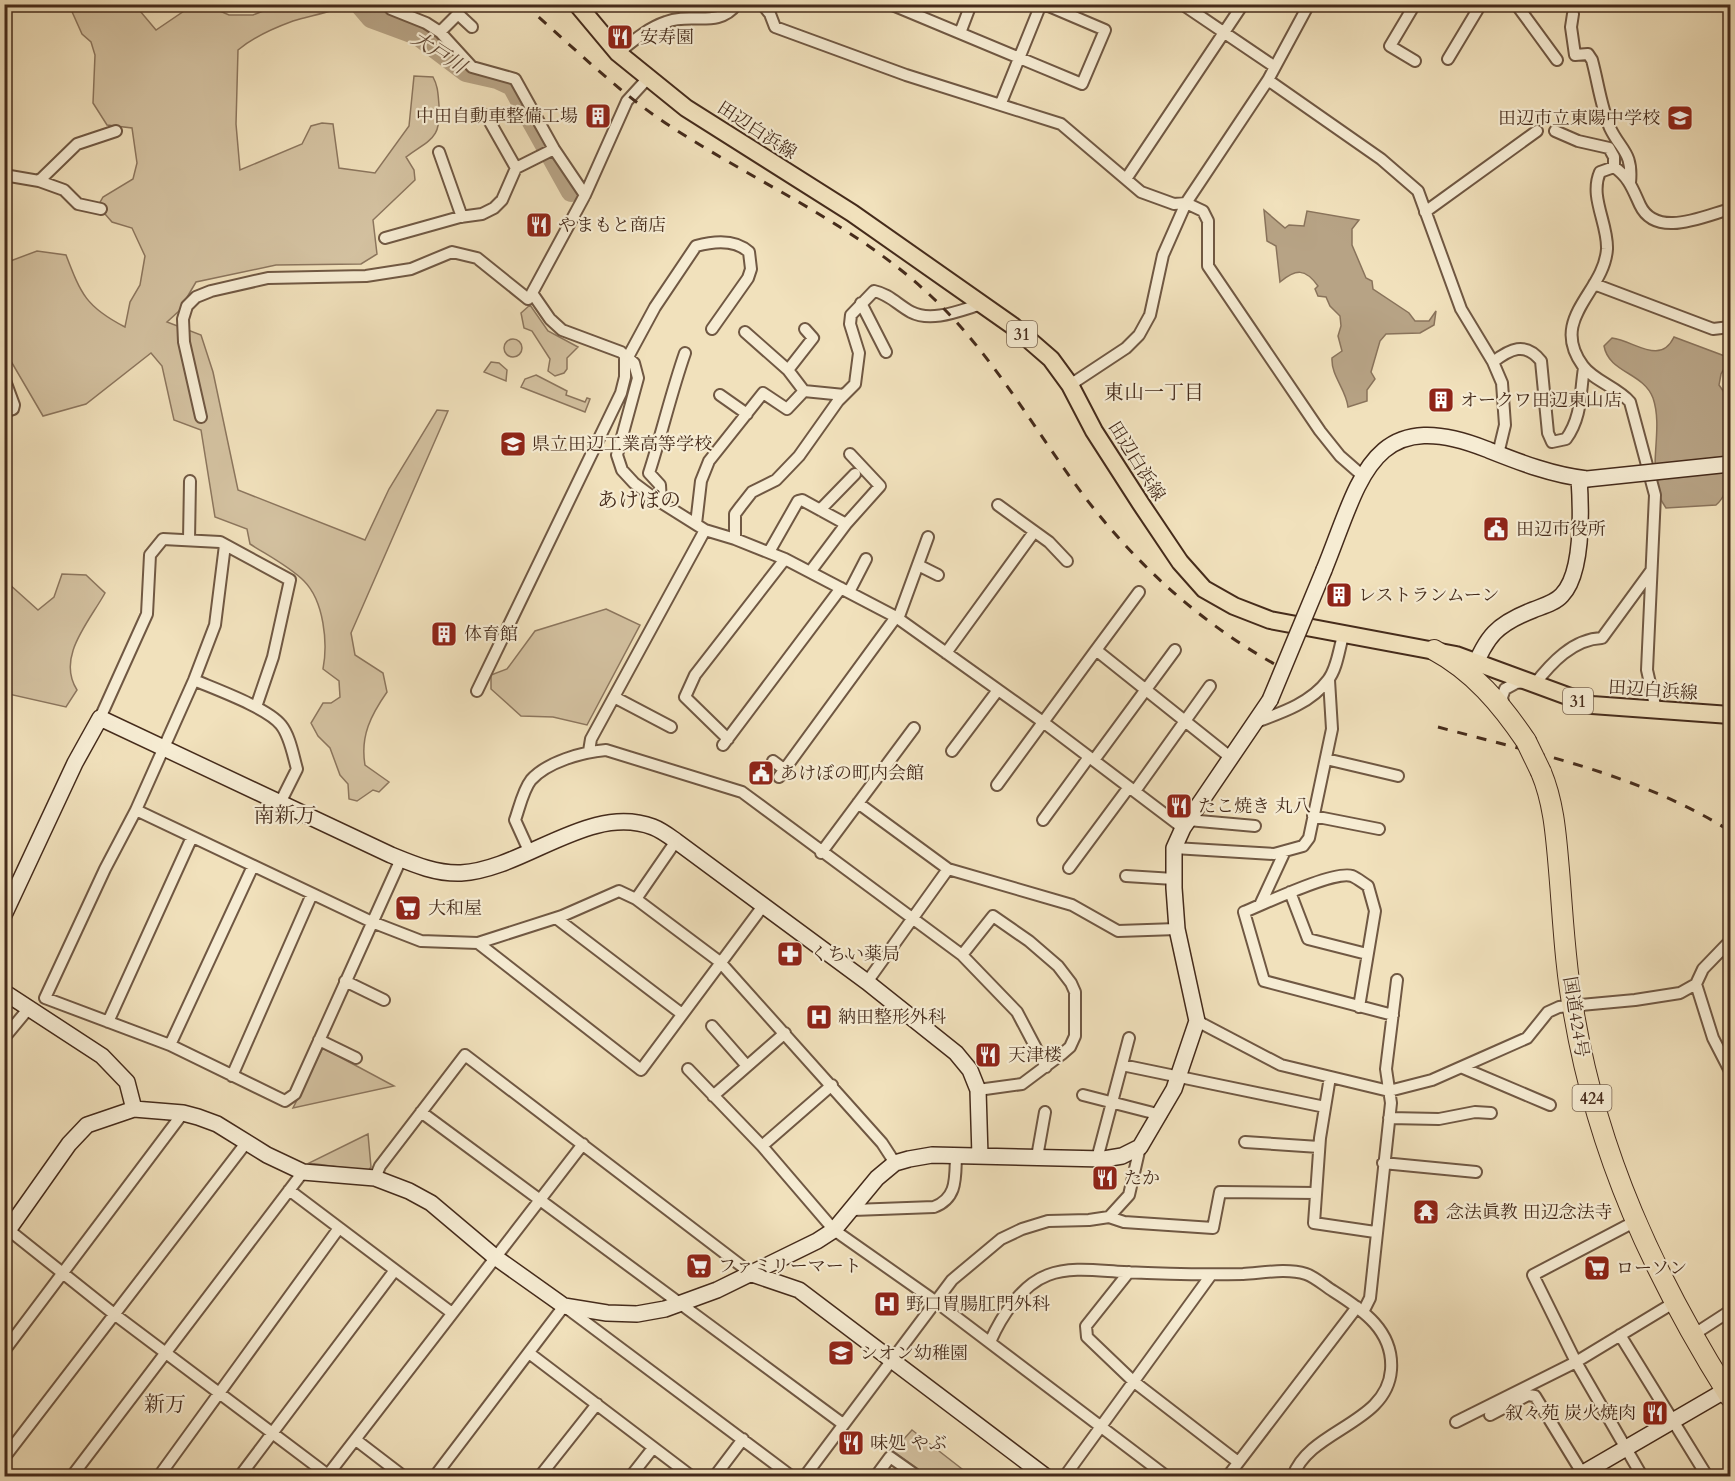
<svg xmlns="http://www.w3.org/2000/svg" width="1735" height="1481" viewBox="0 0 1735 1481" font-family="Cardo,'Noto Serif JP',serif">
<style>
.green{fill:#d4c2a1;stroke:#8c765e;stroke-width:1.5}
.water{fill:#b7a385;stroke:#89735b;stroke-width:1.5}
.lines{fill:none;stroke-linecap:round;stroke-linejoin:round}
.river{stroke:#b7a385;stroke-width:20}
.street-casing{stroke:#705843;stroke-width:14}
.secondary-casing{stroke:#452b1b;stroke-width:18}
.primary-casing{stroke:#452b1b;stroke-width:20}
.highway-casing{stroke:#452b1b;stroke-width:22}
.street{stroke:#f6ecd3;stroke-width:10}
.secondary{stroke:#f6ecd3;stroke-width:15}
.primary{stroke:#f1e1bc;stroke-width:16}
.highway{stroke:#f1e1bc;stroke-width:20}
.rail{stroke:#452b1b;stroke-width:3;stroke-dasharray:10 10;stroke-linecap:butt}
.secondary-bridge-casing{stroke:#452b1b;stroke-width:18;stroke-linecap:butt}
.highway-bridge-casing{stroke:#452b1b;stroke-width:22;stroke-linecap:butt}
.secondary-bridge{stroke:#f6ecd3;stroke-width:15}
.highway-bridge{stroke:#f1e1bc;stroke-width:20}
.labels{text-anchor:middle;stroke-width:4.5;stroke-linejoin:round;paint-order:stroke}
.shield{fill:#f6ecd3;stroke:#7a6552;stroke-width:1.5}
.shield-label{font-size:16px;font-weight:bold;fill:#452b1b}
.poi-label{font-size:18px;fill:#452b1b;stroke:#f6ecd3;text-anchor:start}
.street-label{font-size:18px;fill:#452b1b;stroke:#f6ecd3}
.water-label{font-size:20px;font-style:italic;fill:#624936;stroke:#f6ecd3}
.neighbourhood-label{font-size:20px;fill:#452b1b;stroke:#f6ecd3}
.quarter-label{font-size:21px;fill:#452b1b;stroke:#f6ecd3}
</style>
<rect width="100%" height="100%" fill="#f1e1bc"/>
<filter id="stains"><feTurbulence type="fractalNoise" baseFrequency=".00333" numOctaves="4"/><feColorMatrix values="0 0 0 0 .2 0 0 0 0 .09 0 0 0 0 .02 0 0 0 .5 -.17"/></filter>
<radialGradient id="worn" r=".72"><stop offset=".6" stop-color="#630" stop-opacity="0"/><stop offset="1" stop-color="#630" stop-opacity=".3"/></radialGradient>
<path class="green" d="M69,5H135L156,30L193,5H206L229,15H253L278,5H336L335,9C321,15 307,16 293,21C274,28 253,37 238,50L236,124L240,170L302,144L311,126L322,123L333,124L339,168L375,173L409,126L414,76L433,77C438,86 438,94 439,105C441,139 432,138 406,157L414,170L415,180L373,220L377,254L361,264L276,265L196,282L179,311L167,322L201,335L213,372L238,490L365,540L389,489L437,410L448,411L351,633L355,655L383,673L387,692C371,715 360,736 365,765L389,782L379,792L373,790L357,801L349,799L348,784L340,775L330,748L318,736L311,723L323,703H331L340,697L339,681L323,669C328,643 324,601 304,581C289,566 267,555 250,544L247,529L215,517L201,430L174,420L162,366L151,353L86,404L43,416L5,351V263L37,251L66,255C81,294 86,307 125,327L130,302L140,285L145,256L132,228L112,222L98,206L103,197L133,179L137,163L132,128L107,125L93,103L95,55L91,42L82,34Z
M530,305L548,331L578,347L567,358V369L564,373L555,376L548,371L550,359L532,331L524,328L521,313Z
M504 348a9 9 0 1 1 18 0a9 9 0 1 1-18 0Z
M491,362L499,363L507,370L506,381L484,372Z
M536,375L567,391L566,395L585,402L587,398L590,399L585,412L521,387L525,379Z
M62,574L86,575L105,593C89,622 56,657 77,690L66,707L4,693L5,584H9L38,610L54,597Z
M606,609L640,625L587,725L553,717L521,716L491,689V675L507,669L535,631Z
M323,1048L394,1086L293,1108Z
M368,1134L371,1167L368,1171L309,1163Z
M912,1430L971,1476H928L893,1451Z"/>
<path class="water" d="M1264,210L1285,228L1289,225L1304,226L1307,211L1359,220L1352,229V245L1366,278L1372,281L1373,289L1409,313L1415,321H1429L1436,311L1434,325L1420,333L1386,334L1380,341L1371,372L1375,379L1367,390V401L1348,407C1346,389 1331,376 1332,358L1342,351L1338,336L1341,326L1340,316L1330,306L1326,297L1318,296L1315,289L1318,286C1305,268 1296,269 1280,282L1276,246L1267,241Z
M1674,337L1730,358L1721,374L1719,385L1726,395H1730V421L1727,424C1728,448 1735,490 1716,505L1666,508C1643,477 1665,433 1653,398C1643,372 1609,373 1604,346L1612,338C1635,341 1660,366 1674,337Z"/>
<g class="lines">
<path class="river" d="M359,4L371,18L417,35L466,72L497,79L512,86L571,192"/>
<defs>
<path id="street" d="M386,4L391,9L426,23L440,32L472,67L515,79L554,149L585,195
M762,4L770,14L775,27L906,75L1061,124L1141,192L1174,204L1186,203L1203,211L1208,221V266L1320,431L1340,456L1364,477
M890,4L1082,84L1105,30L1044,4
M1182,4L1275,67
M1415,4L1390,46L1415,61
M1516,4L1557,60
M1573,14L1571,27L1575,55L1588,54L1592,60C1598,82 1601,107 1610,128C1621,151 1633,152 1630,183
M440,32L458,14L472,27
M960,33L971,4
M618,53C633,41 648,28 666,22C691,12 718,29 737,4
M1448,59L1481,4
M648,78L627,101L585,195L532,293L550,319L562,330L621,352L634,363L638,378L617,455L622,470L634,483L654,498L705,530L735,539L785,559L896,617L1043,722L1183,828
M1268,80L1381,159L1418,191L1461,309L1493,362L1502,383L1505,425L1498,454
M1001,103L1041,4
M486,115L516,168
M1555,131L1578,141L1609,148L1614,157V167
M439,152L462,217
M4,175L39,181L64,190L78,204L101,209
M1126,179L1243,4
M39,181L77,144L116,131
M1425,212L1537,131
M385,238L460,217L482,214L494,208L502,200L516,168L554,149
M1594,284L1713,329L1730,327
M861,303L886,352
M745,332L788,370L804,391L844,395
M628,357L655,307L696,246C714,241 735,239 749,252L751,269L748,278L712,329
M1493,362C1510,349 1525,341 1541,361L1548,433L1552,442L1566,439C1582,417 1580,393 1584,368
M788,370L813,338L805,329
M4,378L14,405L13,409L4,412
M1070,385L1126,348L1139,335L1150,315L1163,255L1186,203L1268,80L1309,4
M720,395L747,414
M201,417L184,342L183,319L187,306L196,297L211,291L268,278L366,276L411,269L452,252L477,258L528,299
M661,503L660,485L649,473C662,433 671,393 685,353
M998,505L1049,542L1067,561
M820,510L855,474
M696,524L701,481L709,461L763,393L787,409L804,391
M735,539V514L741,506L752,492L776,480L799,456L838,401L855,384L859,353L850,324L851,315L874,291C889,294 898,305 911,312C932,323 961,310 982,304
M189,540L190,481
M225,545L215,625L194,680L136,810L105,869L45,998L170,1045L285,1101L295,1094L401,859
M769,552L798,501L802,500L846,524
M918,565L938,575
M810,572L846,524L880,486L850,454
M849,592L866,559
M898,619L928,537
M1096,650L1139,592
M946,653L1034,532
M194,680C215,689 268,708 281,725C290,736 293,755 297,769L280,803
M1534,685C1551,663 1573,639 1602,638L1651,571
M477,691L621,393L625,377V355
M614,697L671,727
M1504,707L1502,697L1505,689L1516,683L1526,682
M1656,710L1647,670L1655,495L1630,402C1617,387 1594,381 1583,366C1548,318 1604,293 1607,249C1608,223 1589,197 1600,172L1614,167C1629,177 1633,190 1640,205C1656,239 1704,216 1730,209
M100,718L147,614L150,555L163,539L220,542L290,580L273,657L256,707
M1256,722C1281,713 1311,703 1328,680C1337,669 1339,649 1343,636
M728,739L685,697L695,675L785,559
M723,745L841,588
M589,751L591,739L705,530
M952,751L998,690
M1326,759L1398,776
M1094,760L1175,650
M773,761L785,770
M779,777L896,617
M997,785L1096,650L1230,757
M1135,791L1210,686
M858,803L948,869
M136,810L372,922L421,941L478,943L562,916L619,891L636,899L720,962L882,1143L895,1163
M1313,816L1379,829
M1043,820L1089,757
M1188,820L1255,826
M1174,848L1274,854L1303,846L1309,838L1332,729L1329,680
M530,853L515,820C519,809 523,790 531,780C547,762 582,752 606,750L742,792L962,955L1017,1012L1046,1067
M821,853L914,728
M1069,868L1129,787
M1126,876L1174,879
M1290,892L1308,939L1367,954
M636,899L676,841
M1260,905L1285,851
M556,918L682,1014
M478,943L641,1070L763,906
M962,955L993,916L1029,941L1058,966L1071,983L1075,992V1036L1070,1047L1062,1054L1022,1084L978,1090
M345,981L384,1000
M867,982L948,869L1072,905L1118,931L1177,929
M1696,984L1713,1038L1730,1071
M1359,1007L1375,911L1368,886C1363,883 1357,878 1352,876C1334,870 1264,904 1244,912L1264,981L1393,1015
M1197,1021L1281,1065L1389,1091L1432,1080L1527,1038L1548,1012L1559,1007L1635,1000L1680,993L1696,984L1703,969L1730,941
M108,1022L192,837
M712,1026L747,1066
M4,1038L29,1008
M319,1040L356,1058
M170,1045L253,866
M1122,1065L1325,1107
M1463,1068L1550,1105
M688,1069L762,1146L834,1230L935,1301L1166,1476
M232,1076L312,894
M1330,1077L1320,1138L1314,1223L1375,1232
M1083,1095L1161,1115
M713,1096L785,1033
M421,1112L843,1424
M1389,1118L1439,1119L1475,1112L1491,1113
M1245,1142L1319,1147
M762,1146L832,1085
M1037,1157L1045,1112
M1097,1159L1129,1038
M1383,1163L1476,1172
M375,1178L380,1166L465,1055L752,1274
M289,1190L452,1313
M853,1210L934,1207C958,1198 955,1177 956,1155
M1109,1217L1124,1222L1213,1228L1220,1192L1316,1193
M1634,1222L1533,1275L1576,1362L1642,1476
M5,1227L114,1314L328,1475
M1129,1272L1086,1326L1087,1337L1133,1381L1238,1462
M1363,1312L1370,1298L1391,1103L1386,1069L1397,980
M1620,1335L1707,1476
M1693,1335L1730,1311
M990,1342C1001,1317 1021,1285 1048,1275C1071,1266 1100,1271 1124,1272C1164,1274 1203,1275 1243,1274C1262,1273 1287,1268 1306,1274C1315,1277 1325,1286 1333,1291C1363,1310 1394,1331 1391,1370C1387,1424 1310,1429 1293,1476
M4,1351L183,1113
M529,1353L691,1476
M1490,1415L1528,1395L1535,1396L1584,1476
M1456,1422L1576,1362L1675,1302
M356,1440L403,1476
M4,1458L246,1143
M72,1476L303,1172
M159,1476L339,1228
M240,1476L395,1270
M327,1476L583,1144
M435,1476L564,1306L791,1476
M540,1476L597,1404
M631,1476L653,1448
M715,1476L743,1439
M805,1476L952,1280L1001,1239L1022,1229L1048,1221L1089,1220L1109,1217L1129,1195L1140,1147
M876,1476L890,1457L917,1476
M1065,1476L1211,1275
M1228,1476L1357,1307"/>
<path id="secondary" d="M1324,570C1360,482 1370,403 1486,449C1519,462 1551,475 1587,479
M1472,673C1486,636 1497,624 1533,610C1543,606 1555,603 1562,595C1584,572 1581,508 1579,478
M4,915L75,763L100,718L391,855C413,864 436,874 461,873C525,869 589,803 653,827C661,830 669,836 676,841L867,982L956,1053L970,1070L978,1090L980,1156
M4,992L102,1056L127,1082L134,1109
M4,1236L69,1144L87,1125L134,1109L183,1113L198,1117L217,1124L267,1155L303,1172L375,1178L409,1191L431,1203L495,1257L564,1306L607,1313L637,1314L665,1309L717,1290L817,1241L834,1230L877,1178L895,1163L909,1159L932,1155L1104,1159L1122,1156L1140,1147L1174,1089L1197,1021L1177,929L1174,888V848L1183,828L1270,700
M752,1274L799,1290L1045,1476
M1578,1476L1726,1390"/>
<path id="primary" d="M577,4L618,53L686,108L852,213L1013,326L1051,359L1070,385L1094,431L1141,504L1180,562L1204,589L1234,606L1270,620L1456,655L1592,705L1730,715"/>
<path id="highway" d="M1434,650C1473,671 1501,704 1526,741
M1541,772C1554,803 1556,836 1559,870C1563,917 1565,967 1574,1014C1598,1155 1654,1276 1730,1397"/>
</defs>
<use href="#street" class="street-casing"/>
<use href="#secondary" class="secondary-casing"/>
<use href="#primary" class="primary-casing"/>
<use href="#highway" class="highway-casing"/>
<use href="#street" class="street"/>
<use href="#secondary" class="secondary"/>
<use href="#primary" class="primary"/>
<use href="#highway" class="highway"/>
<path class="rail" d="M524,4C571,45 621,95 673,128C759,184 858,226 933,298C995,357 1036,433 1087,500C1140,568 1202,624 1278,666
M1438,727C1538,754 1641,775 1730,831"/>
<defs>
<path id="secondary-bridge" d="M1587,479L1730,464
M1270,700L1324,570"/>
<path id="highway-bridge" d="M1526,741L1541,772"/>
</defs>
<use href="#secondary-bridge" class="secondary-bridge-casing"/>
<use href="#highway-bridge" class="highway-bridge-casing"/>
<use href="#secondary-bridge" class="secondary-bridge"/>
<use href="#highway-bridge" class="highway-bridge"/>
</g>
<defs>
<symbol id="restaurant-square" viewBox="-11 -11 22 22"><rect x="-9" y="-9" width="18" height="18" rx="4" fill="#8f2418" stroke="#f6ecd3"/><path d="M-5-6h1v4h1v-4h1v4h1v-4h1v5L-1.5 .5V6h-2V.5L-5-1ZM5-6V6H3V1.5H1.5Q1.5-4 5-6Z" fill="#fff"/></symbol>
<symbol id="building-square" viewBox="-11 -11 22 22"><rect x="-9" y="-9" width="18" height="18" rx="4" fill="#8f2418" stroke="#f6ecd3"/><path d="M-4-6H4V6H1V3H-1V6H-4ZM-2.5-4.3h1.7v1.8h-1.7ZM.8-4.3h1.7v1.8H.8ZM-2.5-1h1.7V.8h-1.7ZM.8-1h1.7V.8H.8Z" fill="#fff"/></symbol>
<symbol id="school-square" viewBox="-11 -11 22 22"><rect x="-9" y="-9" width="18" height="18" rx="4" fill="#8f2418" stroke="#f6ecd3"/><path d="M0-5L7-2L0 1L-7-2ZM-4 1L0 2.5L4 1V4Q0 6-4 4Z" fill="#fff"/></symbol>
<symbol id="civic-square" viewBox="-11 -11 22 22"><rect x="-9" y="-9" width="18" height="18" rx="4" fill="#8f2418" stroke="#f6ecd3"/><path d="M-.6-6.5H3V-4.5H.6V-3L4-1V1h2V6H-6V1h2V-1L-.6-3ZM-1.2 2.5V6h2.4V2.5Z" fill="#fff"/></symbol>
<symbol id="supermarket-square" viewBox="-11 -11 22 22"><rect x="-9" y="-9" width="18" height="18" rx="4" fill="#8f2418" stroke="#f6ecd3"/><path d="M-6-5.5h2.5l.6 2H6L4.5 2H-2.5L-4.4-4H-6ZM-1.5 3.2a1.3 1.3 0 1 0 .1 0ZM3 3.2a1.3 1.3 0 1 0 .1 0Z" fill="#fff"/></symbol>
<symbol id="pharmacy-square" viewBox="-11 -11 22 22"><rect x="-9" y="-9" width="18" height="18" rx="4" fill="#8f2418" stroke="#f6ecd3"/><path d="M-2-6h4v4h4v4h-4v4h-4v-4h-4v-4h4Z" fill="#fff"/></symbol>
<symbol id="hospital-square" viewBox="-11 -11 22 22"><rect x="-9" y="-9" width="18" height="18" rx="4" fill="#8f2418" stroke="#f6ecd3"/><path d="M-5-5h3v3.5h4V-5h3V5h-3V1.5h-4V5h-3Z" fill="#fff"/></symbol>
<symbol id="temple-square" viewBox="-11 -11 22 22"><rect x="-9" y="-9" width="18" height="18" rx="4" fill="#8f2418" stroke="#f6ecd3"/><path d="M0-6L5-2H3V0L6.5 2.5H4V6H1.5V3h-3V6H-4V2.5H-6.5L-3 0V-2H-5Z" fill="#fff"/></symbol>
</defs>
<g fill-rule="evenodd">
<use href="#restaurant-square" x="605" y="22" width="30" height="30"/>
<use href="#building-square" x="583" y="101" width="30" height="30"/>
<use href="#school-square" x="1665" y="103" width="30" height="30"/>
<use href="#restaurant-square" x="524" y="210" width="30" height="30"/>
<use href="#building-square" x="1426" y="385" width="30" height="30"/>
<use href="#school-square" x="498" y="429" width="30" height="30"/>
<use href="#civic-square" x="1481" y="514" width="30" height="30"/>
<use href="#building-square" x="1324" y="580" width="30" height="30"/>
<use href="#building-square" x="429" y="619" width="30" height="30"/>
<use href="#civic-square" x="746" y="758" width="30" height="30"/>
<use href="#restaurant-square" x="1164" y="791" width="30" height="30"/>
<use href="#supermarket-square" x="393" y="893" width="30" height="30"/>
<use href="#pharmacy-square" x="775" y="939" width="30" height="30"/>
<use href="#hospital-square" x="804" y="1002" width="30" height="30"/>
<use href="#restaurant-square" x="973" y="1040" width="30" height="30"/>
<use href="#restaurant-square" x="1090" y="1163" width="30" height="30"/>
<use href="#temple-square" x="1411" y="1197" width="30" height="30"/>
<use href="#supermarket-square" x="684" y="1251" width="30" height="30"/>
<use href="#supermarket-square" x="1582" y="1253" width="30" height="30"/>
<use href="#hospital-square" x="872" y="1289" width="30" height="30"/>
<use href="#school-square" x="826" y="1338" width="30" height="30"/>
<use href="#restaurant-square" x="1640" y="1398" width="30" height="30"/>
<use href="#restaurant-square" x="836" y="1428" width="30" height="30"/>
</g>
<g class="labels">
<g class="shield">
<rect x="1007" y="321" width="30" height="26" rx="4.5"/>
<rect x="1563" y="688" width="30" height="26" rx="4.5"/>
<rect x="1572.5" y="1085" width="39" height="26" rx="4.5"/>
</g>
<g class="shield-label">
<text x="1022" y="340">31</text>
<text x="1578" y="707">31</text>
<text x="1592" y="1104">424</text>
</g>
<g class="poi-label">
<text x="640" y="43">安寿園</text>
<text x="578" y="122" text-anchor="end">中田自動車整備工場</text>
<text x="1660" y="124" text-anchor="end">田辺市立東陽中学校</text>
<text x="558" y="231">やまもと商店</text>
<text x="1460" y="406">オークワ田辺東山店</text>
<text x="532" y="450">県立田辺工業高等学校</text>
<text x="1516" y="535">田辺市役所</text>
<text x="1358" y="601">レストランムーン</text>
<text x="464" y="640">体育館</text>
<text x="780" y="779">あけぼの町内会館</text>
<text x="1198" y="812">たこ焼き 丸八</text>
<text x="428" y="914">大和屋</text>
<text x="810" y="960">くちい薬局</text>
<text x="838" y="1023">納田整形外科</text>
<text x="1008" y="1061">天津楼</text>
<text x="1124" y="1184">たか</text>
<text x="1446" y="1218">念法眞教 田辺念法寺</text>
<text x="718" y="1272">ファミリーマート</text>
<text x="1616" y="1274">ローソン</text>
<text x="906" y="1310">野口胃腸肛門外科</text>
<text x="860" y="1359">シオン幼稚園</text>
<text x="1636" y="1419" text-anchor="end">叙々苑 炭火焼肉</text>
<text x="870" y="1449">味処 やぶ</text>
</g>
<g class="street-label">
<text transform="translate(757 130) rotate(33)" y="6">田辺白浜線</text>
<text transform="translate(1137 461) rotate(58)" y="6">田辺白浜線</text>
<text transform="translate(1653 690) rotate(4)" y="6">田辺白浜線</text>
<text transform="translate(1576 1017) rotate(81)" y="6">国道424号</text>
</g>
<g class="water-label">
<text transform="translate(439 52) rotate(33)" y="7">大戸川</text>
</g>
<g class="neighbourhood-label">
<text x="1154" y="399">東山一丁目</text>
</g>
<g class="quarter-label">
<text x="639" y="507">あけぼの</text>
<text x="285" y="822">南新万</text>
<text x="165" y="1411">新万</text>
</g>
</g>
<rect width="1735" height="1481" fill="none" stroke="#f1e1bc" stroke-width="24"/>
<rect x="6" y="6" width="1723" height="1469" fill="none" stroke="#452b1b" stroke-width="3"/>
<rect x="12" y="12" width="1711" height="1457" fill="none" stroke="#452b1b" stroke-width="1.5"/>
<rect width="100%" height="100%" filter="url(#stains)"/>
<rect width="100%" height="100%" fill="url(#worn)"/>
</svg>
